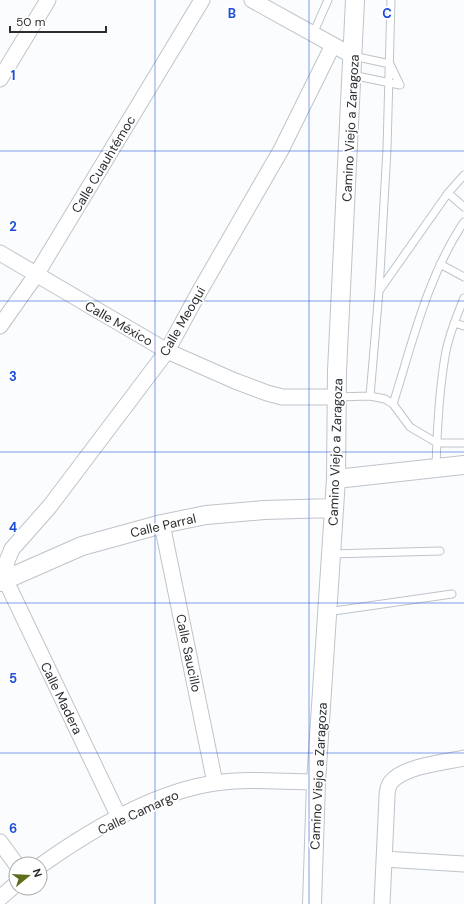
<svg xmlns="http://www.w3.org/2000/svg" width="464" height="904" viewBox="0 0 464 904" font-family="'DM Sans',sans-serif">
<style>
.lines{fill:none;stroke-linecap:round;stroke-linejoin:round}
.service-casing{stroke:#bfc4ca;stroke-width:9}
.minor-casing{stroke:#bfc4ca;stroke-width:17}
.tertiary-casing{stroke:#bfc4ca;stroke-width:20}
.service{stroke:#fff;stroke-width:7}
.minor{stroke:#fff;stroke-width:15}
.tertiary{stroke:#fff;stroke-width:18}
.grid{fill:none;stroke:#1d4ed8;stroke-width:1;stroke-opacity:0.55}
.labels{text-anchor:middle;stroke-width:3.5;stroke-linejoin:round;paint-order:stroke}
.street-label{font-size:13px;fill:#2b2d2f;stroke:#fff}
.grid-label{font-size:13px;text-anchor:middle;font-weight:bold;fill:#1d4ed8;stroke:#fff;stroke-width:3.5;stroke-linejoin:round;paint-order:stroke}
</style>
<rect width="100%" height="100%" fill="#fafcfe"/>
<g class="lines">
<defs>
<path id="service" d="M313,34L328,0
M353,56L390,64L400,85
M352,75L400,85
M448,193L464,207
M440,264L464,277
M379,291L448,193L464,175
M454,323L464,326
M370,396L379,291L387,149L391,0
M336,397L370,396L385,399L393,404L410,427L437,443H464
M393,404C413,341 427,277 464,222
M436,468C437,430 439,388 446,351C450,332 457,315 464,298
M331,554L440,551
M327,612L452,594"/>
<path id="minor" d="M252,0L353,56
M0,79L48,0
M0,253L167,351L235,381L267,393L282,397H336
M0,326L36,275L202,0
M162,524L215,783
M119,817L5,579L7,561L12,549L50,506L167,351L198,294L281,150L333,45
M0,842L16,864
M384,859L464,864
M40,866C89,831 154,792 215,783C248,778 283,782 316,782
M0,898L16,884
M382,904L387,797C387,792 388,786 391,782C404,766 445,762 464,758"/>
<path id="tertiary" d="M336,479L464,465
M0,582L82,546L162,524L206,515L264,510L334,508
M312,904L316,782L336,479L337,371L355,0"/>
</defs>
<use href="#service" class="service-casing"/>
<use href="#minor" class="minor-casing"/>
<use href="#tertiary" class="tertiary-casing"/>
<use href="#service" class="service"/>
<use href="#minor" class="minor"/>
<use href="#tertiary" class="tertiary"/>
</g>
<path class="grid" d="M155,0V904M309,0V904M0,151H464M0,301H464M0,452H464M0,603H464M0,753H464"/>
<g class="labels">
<g class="street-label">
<text transform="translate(350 128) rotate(-87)" y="5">Camino Viejo a Zaragoza</text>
<text transform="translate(103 164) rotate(-59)" y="5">Calle Cuauhtémoc</text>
<text transform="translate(182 321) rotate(-60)" y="5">Calle Meoqui</text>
<text transform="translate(119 323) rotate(30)" y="5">Calle México</text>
<text transform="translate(335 452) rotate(-88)" y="5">Camino Viejo a Zaragoza</text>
<text transform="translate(163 525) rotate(-13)" y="5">Calle Parral</text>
<text transform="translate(189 653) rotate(78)" y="5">Calle Saucillo</text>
<text transform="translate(62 698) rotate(64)" y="5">Calle Madera</text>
<text transform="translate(318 776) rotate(-87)" y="5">Camino Viejo a Zaragoza</text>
<text transform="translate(138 812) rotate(-25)" y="5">Calle Camargo</text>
</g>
</g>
<g class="grid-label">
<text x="232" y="18">B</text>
<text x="387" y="18">C</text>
<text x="13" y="80">1</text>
<text x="13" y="231">2</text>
<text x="13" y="381">3</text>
<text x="13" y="532">4</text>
<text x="13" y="683">5</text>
<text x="13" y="833">6</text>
</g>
<g transform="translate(28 876) rotate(72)"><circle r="19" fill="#ffffff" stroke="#aaabac"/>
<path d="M0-3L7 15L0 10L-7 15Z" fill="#5b6e1c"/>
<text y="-6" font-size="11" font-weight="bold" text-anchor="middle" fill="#2b2d2f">N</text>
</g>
<path d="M10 26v6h96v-6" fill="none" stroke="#2b2d2f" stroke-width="2"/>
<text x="16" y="26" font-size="12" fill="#2b2d2f" stroke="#ffffff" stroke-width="3" paint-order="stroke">50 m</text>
</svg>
